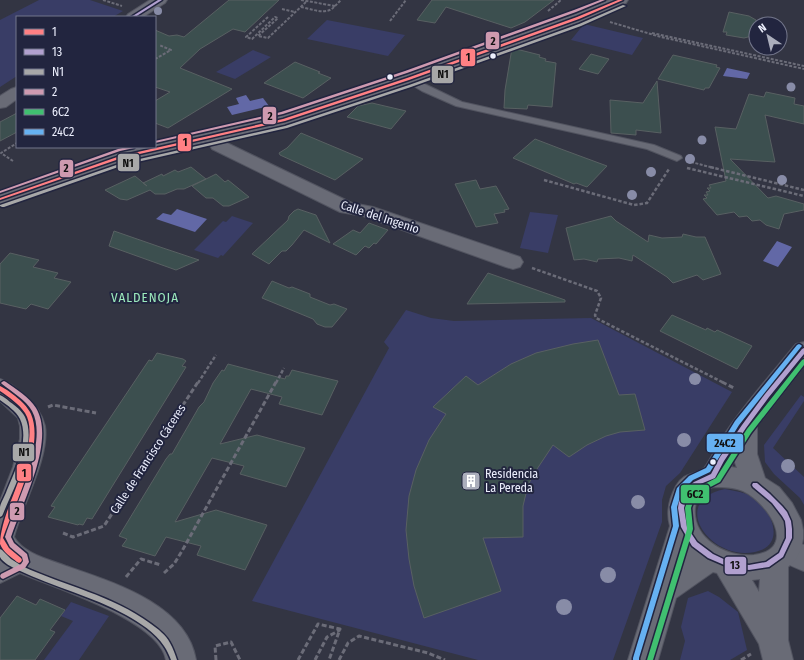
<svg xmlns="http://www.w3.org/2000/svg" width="804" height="660" viewBox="0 0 804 660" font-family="'Fira Sans Condensed',sans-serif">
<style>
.green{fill:#393d66}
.water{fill:#6268a6}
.building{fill:#3c4f4f;stroke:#586062}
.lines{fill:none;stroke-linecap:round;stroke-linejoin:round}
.service-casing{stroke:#525460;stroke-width:2}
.minor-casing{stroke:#525460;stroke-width:2}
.secondary-casing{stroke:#525460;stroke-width:2}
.path-far2{stroke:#6b6c78;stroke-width:2;stroke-dasharray:3 1.5;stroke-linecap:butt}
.path-far1{stroke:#6b6c78;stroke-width:2.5;stroke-dasharray:3.5 2;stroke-linecap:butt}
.path{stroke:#6b6c78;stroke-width:3;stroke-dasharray:5 2.5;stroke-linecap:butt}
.service{fill:#696b76;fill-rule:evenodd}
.minor{fill:#696b76;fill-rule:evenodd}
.secondary{fill:#696b76;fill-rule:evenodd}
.bus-1-casing{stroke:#22253f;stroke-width:3}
.bus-2-casing{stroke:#22253f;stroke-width:3}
.bus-3-casing{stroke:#22253f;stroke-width:3}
.bus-4-casing{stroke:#22253f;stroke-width:3}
.bus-5-casing{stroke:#22253f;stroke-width:3}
.bus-6-casing{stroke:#22253f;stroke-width:3}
.bus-1{fill:#ff8084;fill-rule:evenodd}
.bus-2{fill:#b1a0cf;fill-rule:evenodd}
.bus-3{fill:#a8a8a8;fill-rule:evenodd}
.bus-4{fill:#ce9ab0;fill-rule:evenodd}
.bus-5{fill:#40c070;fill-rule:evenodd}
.bus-6{fill:#66b1f2;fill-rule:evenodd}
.tree{fill:#888ca7}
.bus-dot{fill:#eceffd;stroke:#22253f;stroke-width:1.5}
.labels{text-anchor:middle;stroke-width:4;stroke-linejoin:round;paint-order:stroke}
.street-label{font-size:12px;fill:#eceffd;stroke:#22253f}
.poi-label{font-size:12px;fill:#eceffd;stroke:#22253f;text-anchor:start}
.neighbourhood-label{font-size:13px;letter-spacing:1px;fill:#9be9bc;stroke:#22253f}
.line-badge{stroke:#22253f;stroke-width:1.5}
.pale-badge-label{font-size:11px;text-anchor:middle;font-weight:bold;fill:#111}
</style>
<rect width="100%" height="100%" fill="#333543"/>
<path class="green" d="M39,0H90L123,11L113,17H17V76L0,87V20Z
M327,20L405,35L388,56L307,39Z
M584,24L643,38L632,55L571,40Z
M253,50L271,57L235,79L216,72Z
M530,212L558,215L548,253L520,248Z
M232,216L253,223L223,256L221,255L218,258L194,250L223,221L226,222Z
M406,310L431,318L454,321L591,318L732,392L680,473L666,486L662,500V522L613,660H478L252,601L389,348L384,342Z
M801,395L804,397V401L773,448L804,477V505L800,498L774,474L765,462L764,445Z
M725,489C735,491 745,492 754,498C773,511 786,546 755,552C711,562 667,501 725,489Z
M708,591L719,597L738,612L747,650L730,660H680L685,641L681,627L688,598Z
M71,602L109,616L79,660H44L73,621L61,616Z"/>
<path class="water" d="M727,68L750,73L747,79L723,76Z
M246,95L250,101L263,98L269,106L232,115L227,107L239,104L236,98Z
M177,209L207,219L195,232L156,219L163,213L171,215Z
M777,241L792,247L778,267L763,261Z"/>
<path class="building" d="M229,0H279L245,32L233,29L200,49L180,68L232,89L168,128L155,123V101L170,92L155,87V30L169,36L177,35L184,37Z
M432,0H554L525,22L511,28L446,7L435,23L417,20Z
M729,12L749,16L756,20V35L744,38L726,35L727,32H723Z
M512,48L540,55L539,57L546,59L545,61L556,63L552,107L528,105L527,109L504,108L505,90Z
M591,54L609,59L598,74L579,69Z
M673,55L717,65L716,67L720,68L709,88H705L704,90L658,79Z
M295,62L320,72L318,73L331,78L303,98L264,83Z
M657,81L661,133L636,130V135L611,133L610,100L643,103Z
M766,92L795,98L794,104L804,106V124L765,115L775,162L730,159L768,198L776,196L804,204V210L784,214L779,229L766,225L760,220L752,221L747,216L739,217L734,212L717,215L703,199L707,198L704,195H708L706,192L710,191L707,188H711L709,185L726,181L715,127L736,129L749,94L764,97Z
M372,103L406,111L391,129L347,117L358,106Z
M17,113V132L0,141V122Z
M301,133L363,159L335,180L280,155L279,153L287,148Z
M535,139L561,149L607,166L587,187L576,183L574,184L513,158Z
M191,167L206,179L184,189H177L165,194H155L150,190L127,200L120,199L105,190L135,176L147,186L143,183L162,174L163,176L175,170L178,172Z
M216,174L225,182L228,180L249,197L229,206H223L213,198H206L192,186Z
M476,180L480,189L496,186L509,209L504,210L505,212L494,214L498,223L476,227L455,184Z
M298,209L316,215L330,243L304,230L292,245L286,251H282L269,264L252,254L288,220L289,216L294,211Z
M611,216L616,221L648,242L649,235L662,238L682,237L683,234L696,237H705L721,274L703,280L697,275L673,283L667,277L633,255L632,261L619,258L598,259L597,262L584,259L574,260L566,228Z
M369,223L388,230L376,244L374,243L369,248L365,246L356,255L333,244L353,230L360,233Z
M114,231L163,248L199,260L176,270L109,246Z
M10,253L39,260L33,267L58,273L54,278L71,282L48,309L31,304L26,309L0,303V264Z
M488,273L565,300V302L467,304Z
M272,281L289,288L292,287L310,294V297L330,305L334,304L347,309L332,327H325L317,324L313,319L262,298Z
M672,315L706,330L707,328L715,332L717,330L752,346L737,369L660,331Z
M598,340L619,395L635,394L645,430L620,432L606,436L587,445L569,457L553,445L535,472L528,485L523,506V537L483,538L501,591L424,618L414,586L409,559L406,530L409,496L416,470L429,440L446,414L433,407L466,376L478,385L511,364L536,353L573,344Z
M157,353L183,359L186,361L182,366L186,367L92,519L87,518L83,525L79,524L78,525L48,517L55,507L51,506L149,360L152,361Z
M228,364L285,379L286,376H289L292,370L338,381L322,415L279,404L282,397L251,389L220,444L257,435L305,448L286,487L240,474L244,466L212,458L175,522L216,510L267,525L245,570L197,555L201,546L166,537L155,556L122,546L127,539L119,536L166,459L170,454H172L199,407L204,402L213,383L222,370L224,371Z
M17,596L36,605L40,599L65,610L50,630L55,632L35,660H0V618Z"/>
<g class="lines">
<defs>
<path id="service" d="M408,76L462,102L654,145L681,156L682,158L677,161L647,149L456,106L422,91L405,81L403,79L405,77Z"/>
<path id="minor" d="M150,0H167L165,3L143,17H126L128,14Z
M609,0H628L626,3L583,21L414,82L290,124L224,139L225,142L352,203L373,207L520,257L523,262L520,267L513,269L506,267L363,216L340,212L212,149L208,142L126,161L0,205V193L115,153L142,147H155V144L279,116L402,76L573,15Z
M17,87V99L6,107L0,108V96L11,89Z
M0,379C10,382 17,389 25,396C35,404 42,413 45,426C50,457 22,505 14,537C24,554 48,559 66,566C112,582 187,604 196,660H166C160,620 54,588 20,573L0,583V501L13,467L20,439V426L18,418L0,401Z
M787,537L804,545V571C791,566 779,562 773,549L777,540Z"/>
<path id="secondary" d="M804,342V366L757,426V454L765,478L779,487L792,503L801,520L803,530V539L801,549L796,559L788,567V640L793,660H763L759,644L717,573L713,572L676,598L658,660H628L670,526C666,512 669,499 676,486C685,471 694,476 704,468C707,466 721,438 726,432C747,401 772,373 796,344ZM734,460L737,468L731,467ZM713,487C723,487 734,487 743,491C768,503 799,549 754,555C726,558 692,538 695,508C696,496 702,491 713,487ZM760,579L759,592L752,580Z"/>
</defs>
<use href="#service" class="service-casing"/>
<use href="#minor" class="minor-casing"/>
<use href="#secondary" class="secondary-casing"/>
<path class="path-far2" d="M103,0L122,6
M301,0L335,6C327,16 312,9 301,7
M335,6L341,0
M282,9L295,12
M548,11L561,0
M268,17L246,37L252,39L275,17L278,18L258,36L268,38L307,1
M390,21L406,0
M610,22L661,37L804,69
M652,33L804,66
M155,59L171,50L159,45
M13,161L1,153L17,143
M691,162L714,168"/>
<path class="path-far1" d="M710,167L804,190
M687,168L804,196
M544,180L634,205L647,203L669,169
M532,268L597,291L601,298L595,315L596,318L724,383
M198,383L216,355
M276,383L284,368"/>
<path class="path" d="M722,382L734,388
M48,407L53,405L96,413
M63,533L73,537L104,526L198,382
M164,573L174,564L182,551L276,382
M126,577L141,559L161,565
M216,660L215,646L231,642L240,660
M298,660L318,624L340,629L329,660
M315,660L327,637L340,630
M339,660L348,643L359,636L428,653L445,660
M741,660L751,654"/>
<use href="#service" class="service"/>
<use href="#minor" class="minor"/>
<use href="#secondary" class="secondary"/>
<defs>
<path id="bus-1" d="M618,0H623L579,19L409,80L285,121L122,158L0,200V198L120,156L283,119L407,78L577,17Z
M0,386C10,391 27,404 31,414C45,446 14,506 3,538L9,548L21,558L22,560L21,562L19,563L17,562C11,557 3,552 0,544C0,533 5,517 9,506C17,485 39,434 25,413C19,404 9,397 0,391Z"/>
<path id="bus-2" d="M158,0H162L135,17H131Z
M804,348V354L769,397L746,428L724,461L715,478L698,485L690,492L687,496L684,508L687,527L697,542L713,554L730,562L749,565L766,562L779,553L786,538V529L785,521L782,516L772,503L753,487L752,485L753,483H757L770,494L782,506L787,512L791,521L792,529V538L783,557L769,567L749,570L729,567L708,558L692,546L681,527L678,508L679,501L682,494L685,489L694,482L711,474L720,457L742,425L765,394L802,349Z"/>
<path id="bus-3" d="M623,5L626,6L581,26L411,87L287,128L124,165L4,207H2L0,206V205L122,163L285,126L409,85L579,24Z
M0,395C4,397 7,399 10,402C16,406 22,411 25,417C38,444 13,489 3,514L2,516L0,517C0,514 0,510 0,507C1,502 5,496 7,490C15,471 30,440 20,419C16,411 7,405 0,400Z
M0,549L2,550L11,559L22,566C65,586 112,595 151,624C158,629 166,635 170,643C173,648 175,654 177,660H171C169,655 167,650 164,646C155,632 140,623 126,615C92,596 53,587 18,570C13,568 2,562 0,557C0,554 0,552 0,549Z"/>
<path id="bus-4" d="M600,0H605L576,12L407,73L283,114L155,143V141L281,112L405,71L574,10Z
M127,147H135L134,148L120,151L0,193V191L118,149Z
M4,381L6,382C16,389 29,397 36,408C56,441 22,503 11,537L14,543L27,554L29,562L25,568L3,579L1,578L0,576L1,574L21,564L23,561L22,557L10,547L5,537C15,504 49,443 32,411C26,400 12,392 2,384L1,383L2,382Z"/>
<path id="bus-5" d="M804,359V365L751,433L720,482L701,492L694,499L691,508L693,529L653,660H647L687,529L685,508L689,496L697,488L716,478L747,429L802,360Z"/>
<path id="bus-6" d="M799,344L801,345L802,346L801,347L739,425L710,472L693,480L682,491L677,507L679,526L639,658V660H633V658L673,526L671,507L677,488L689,476L706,468L735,421L797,345Z"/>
</defs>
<use href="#bus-1" class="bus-1-casing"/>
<use href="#bus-2" class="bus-2-casing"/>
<use href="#bus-3" class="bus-3-casing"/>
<use href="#bus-4" class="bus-4-casing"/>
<use href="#bus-5" class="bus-5-casing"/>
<use href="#bus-6" class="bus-6-casing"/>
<use href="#bus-1" class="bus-1"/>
<use href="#bus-2" class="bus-2"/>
<use href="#bus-3" class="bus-3"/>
<use href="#bus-4" class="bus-4"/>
<use href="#bus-5" class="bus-5"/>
<use href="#bus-6" class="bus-6"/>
</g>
<g class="tree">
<circle cx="158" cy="11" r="4"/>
<circle cx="791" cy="87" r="4.5"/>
<circle cx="702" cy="140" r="4.5"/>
<circle cx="690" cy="159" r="5"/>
<circle cx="651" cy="172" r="5"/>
<circle cx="782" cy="180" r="5"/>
<circle cx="632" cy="195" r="5"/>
<circle cx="695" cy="379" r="6"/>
<circle cx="684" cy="440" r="7"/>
<circle cx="788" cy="466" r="7"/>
<circle cx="638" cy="502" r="7"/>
<circle cx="608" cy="575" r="8"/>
<circle cx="564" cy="607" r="8"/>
</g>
<defs>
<symbol id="building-square" viewBox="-11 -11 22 22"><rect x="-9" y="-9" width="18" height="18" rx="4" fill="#abaebc" stroke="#22253f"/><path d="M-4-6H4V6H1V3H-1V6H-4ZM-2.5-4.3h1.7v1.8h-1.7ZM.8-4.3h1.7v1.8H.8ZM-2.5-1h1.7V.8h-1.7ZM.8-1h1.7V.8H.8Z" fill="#fff"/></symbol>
</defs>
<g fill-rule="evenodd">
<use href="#building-square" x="460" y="470" width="22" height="22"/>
</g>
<g class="bus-dot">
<circle cx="493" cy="56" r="3.5"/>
<circle cx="390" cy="77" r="3.5"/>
<circle cx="713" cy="462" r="3.5"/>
</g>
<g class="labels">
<g class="street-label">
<text transform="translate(380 217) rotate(18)" y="4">Calle del Ingenio</text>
<text transform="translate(148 459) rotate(-57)" y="4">Calle de Francisco Cáceres</text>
</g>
<g class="poi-label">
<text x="485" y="478">Residencia<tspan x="485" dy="14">La Pereda</tspan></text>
</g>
<g class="neighbourhood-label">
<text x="145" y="302">VALDENOJA</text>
</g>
</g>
<g class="line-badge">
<rect x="485" y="31" width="15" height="19" rx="4" fill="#ce9ab0"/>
<rect x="460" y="48" width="16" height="19" rx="4" fill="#ff8084"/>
<rect x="431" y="65" width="23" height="19" rx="4" fill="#a8a8a8"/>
<rect x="262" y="106" width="15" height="19" rx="4" fill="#ce9ab0"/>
<rect x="177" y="133" width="15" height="19" rx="4" fill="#ff8084"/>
<rect x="117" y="153" width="23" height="19" rx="4" fill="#a8a8a8"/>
<rect x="59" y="159" width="15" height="19" rx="4" fill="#ce9ab0"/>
<rect x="706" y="433" width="38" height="20" rx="4" fill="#66b1f2"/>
<rect x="12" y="443" width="23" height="19" rx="4" fill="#a8a8a8"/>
<rect x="16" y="463" width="16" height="19" rx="4" fill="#ff8084"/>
<rect x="680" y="484" width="30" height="20" rx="4" fill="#40c070"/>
<rect x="9" y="502" width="16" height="19" rx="4" fill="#ce9ab0"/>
<rect x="724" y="556" width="23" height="19" rx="4" fill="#b1a0cf"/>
</g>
<g class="pale-badge-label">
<text x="493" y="45">2</text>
<text x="468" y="61">1</text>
<text x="443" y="78">N1</text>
<text x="270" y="120">2</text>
<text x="185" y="146">1</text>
<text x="128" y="167">N1</text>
<text x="66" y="172">2</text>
<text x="725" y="447">24C2</text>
<text x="24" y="456">N1</text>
<text x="24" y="477">1</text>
<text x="695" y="498">6C2</text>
<text x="17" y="515">2</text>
<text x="735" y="569">13</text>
</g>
<rect x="16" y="16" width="140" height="132" fill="#22253f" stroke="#73768b"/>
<rect x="24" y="29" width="20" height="6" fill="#ff8084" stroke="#73768b"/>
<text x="52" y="36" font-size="12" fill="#eceffd">1</text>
<rect x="24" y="49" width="20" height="6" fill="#b1a0cf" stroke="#73768b"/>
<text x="52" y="56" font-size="12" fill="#eceffd">13</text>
<rect x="24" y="69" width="20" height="6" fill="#a8a8a8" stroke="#73768b"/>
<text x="52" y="76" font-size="12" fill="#eceffd">N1</text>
<rect x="24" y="89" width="20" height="6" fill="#ce9ab0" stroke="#73768b"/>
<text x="52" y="96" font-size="12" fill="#eceffd">2</text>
<rect x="24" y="109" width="20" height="6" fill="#40c070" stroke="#73768b"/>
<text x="52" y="116" font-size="12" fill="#eceffd">6C2</text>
<rect x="24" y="129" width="20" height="6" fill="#66b1f2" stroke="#73768b"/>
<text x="52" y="136" font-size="12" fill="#eceffd">24C2</text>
<g transform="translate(768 36) rotate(325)"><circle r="19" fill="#22253f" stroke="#73768b"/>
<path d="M0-3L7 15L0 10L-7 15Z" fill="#abaebc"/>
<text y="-6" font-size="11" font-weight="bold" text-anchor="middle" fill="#eceffd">N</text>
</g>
</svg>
